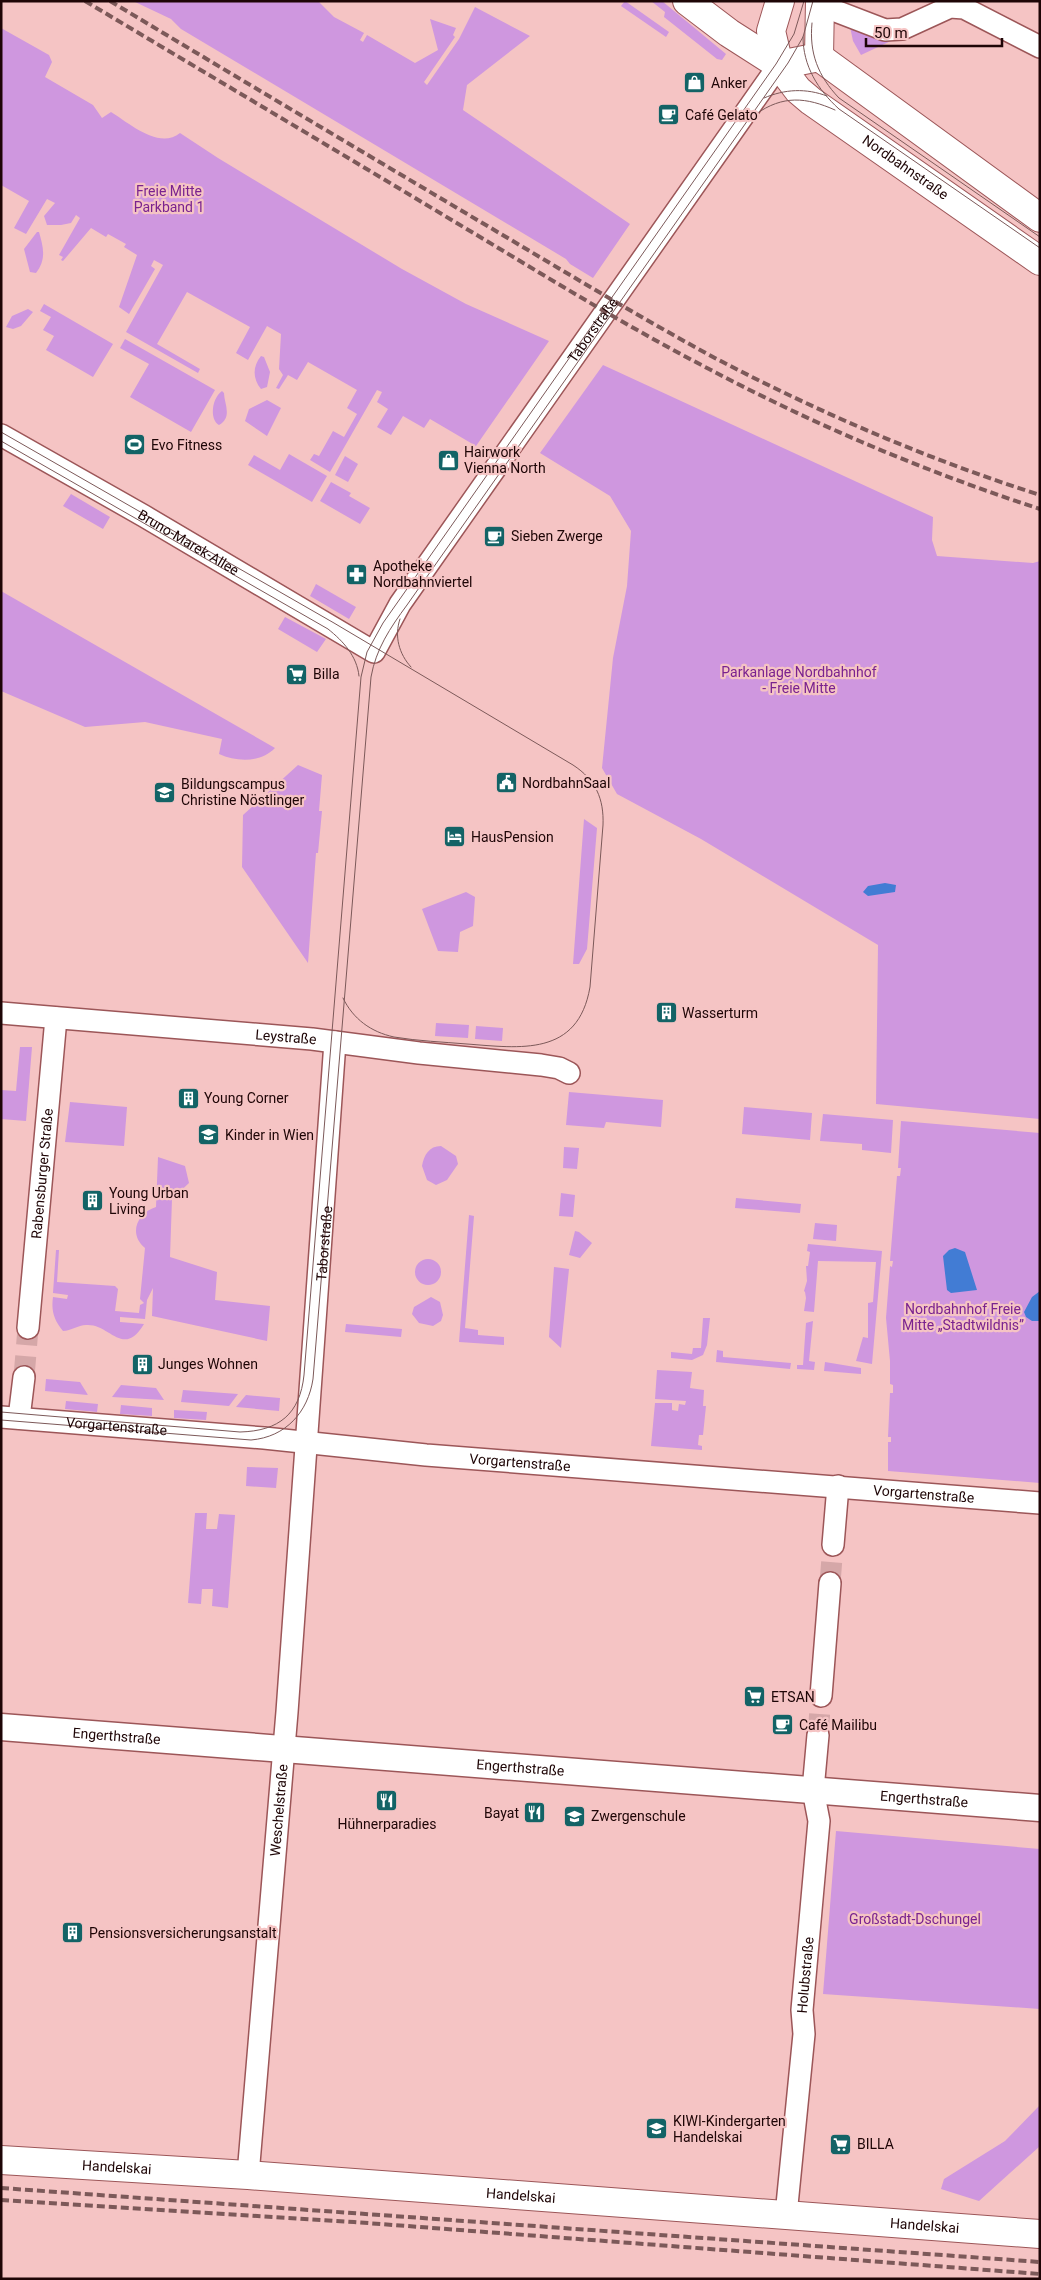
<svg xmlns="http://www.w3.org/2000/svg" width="1041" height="2280" viewBox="0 0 1041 2280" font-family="Roboto,sans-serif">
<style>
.green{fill:#cf97df}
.water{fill:#427cd4}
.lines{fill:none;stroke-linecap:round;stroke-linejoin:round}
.minor-tunnel{stroke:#d5a7a8;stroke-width:21;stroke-dasharray:21 11;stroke-linecap:butt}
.minor-casing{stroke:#9c5658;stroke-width:24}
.tertiary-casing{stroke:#9c5658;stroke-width:29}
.secondary-casing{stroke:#9c5658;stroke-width:30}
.primary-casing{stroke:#9c5658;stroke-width:30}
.minor{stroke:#fff;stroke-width:21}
.tertiary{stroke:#fff;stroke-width:26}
.secondary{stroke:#fff;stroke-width:28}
.primary{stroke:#fff;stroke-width:28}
.tram{stroke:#7c5959;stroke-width:1}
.rail{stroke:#7c5959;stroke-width:4;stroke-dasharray:8 4;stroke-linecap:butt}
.labels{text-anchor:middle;stroke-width:4.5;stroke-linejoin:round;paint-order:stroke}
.poi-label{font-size:14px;fill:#1e0506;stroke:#f5c4c4;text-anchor:start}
.street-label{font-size:14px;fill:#1e0506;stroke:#f5c4c4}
.park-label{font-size:14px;fill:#7a228f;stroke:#f5c4c4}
</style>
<rect width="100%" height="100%" fill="#f5c4c4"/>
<path class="green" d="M133,1H318L334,17L364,33L360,40L363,42L367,35L415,63L438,50L430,19L456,28L453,35L455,37L424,82L427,85L459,39L475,7L530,36L467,85L463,110L630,224L593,278L570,264L566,259L181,29L171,19Z
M625,1L669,32L666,37L621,6Z
M651,1H662L726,54L722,60L717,59L664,17L665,12Z
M849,22L893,40L861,55L853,41Z
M1,28L49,55L52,62L45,77L93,105L102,118L111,112C129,123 159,150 180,133L218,158L402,269L466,304L549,341L476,446L430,419L424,428L403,416L391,435L377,427L388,409L377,402L382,392L377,390L330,472L310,460L314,454L319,456L333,431L344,437L357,414L347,408L357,390L308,362L297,380L288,375L279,389L276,388L283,375L279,369L281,334L267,326L248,360L236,353L250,327L187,292L157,344L200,369L198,373L126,332L163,265L154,260L151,266L155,269L129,314L119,307L137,255L124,247L126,244L108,234L106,237L91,228L63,261L61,260L63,257L59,255L80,218L76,215L71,223L61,225H47L44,216L55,203L47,199L26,234L14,228L29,201L1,185Z
M37,232H39C43,246 47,259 36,273L30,272L24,249Z
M44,304L113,344L93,377L46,350L54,336L43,330L51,317L40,311Z
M28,309L33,312L21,326L13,329L6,327L12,316Z
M125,339L215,390L191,432L130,397L149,364L120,348Z
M261,356L264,357L270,372L267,387L261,389C253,379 252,367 261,356Z
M603,365L933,517L932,540L937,556L1033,563L1040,561V1119L876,1104L878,945L701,839L617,794L602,768L613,658L627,586L631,531L610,496L540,453Z
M222,391L224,393C224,403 233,417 219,425C209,419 212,398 222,391Z
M267,400L281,408L267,436L245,421L249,409Z
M289,454L327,476L312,502L248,465L254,455L280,470Z
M345,456L358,464L348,482L335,475Z
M331,482L351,493L349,496L370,508L360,524L320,501Z
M71,494L110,517L103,529L63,506Z
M316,584L356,607L349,619L310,596Z
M1,591L275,748C260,763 237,762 219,754L222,739L145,722L85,727L1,691Z
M285,617L326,639L317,652L278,629Z
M298,765L322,775L319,811H322L318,853H316L308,963L242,867L243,815Z
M584,819L597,828L587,949L579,964H573Z
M466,892L475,897L473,926L460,932L458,952L438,951L422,909Z
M436,1023L469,1025L468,1038L435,1036Z
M476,1026L503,1028L502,1041L475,1039Z
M20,1047H32L26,1121L1,1119V1090L16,1091Z
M569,1092L663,1100L661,1127L606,1122L604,1128L566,1125Z
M70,1102L127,1107L124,1146L65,1142Z
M744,1107L812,1113L810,1140L742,1134Z
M823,1114L893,1120L891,1153L862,1150V1144L820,1141Z
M901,1121L1040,1133V1483L888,1471V1442H891V1437H888L890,1393H893V1385L890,1384V1361L886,1318L890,1266L892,1267L893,1261H890L897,1176H900L901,1168H898Z
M441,1146L456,1156L458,1164L447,1180L436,1185L427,1180L422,1166C424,1155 429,1146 441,1146Z
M564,1147L579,1148L577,1169L563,1168Z
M158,1157L185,1166L189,1183L172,1199L170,1257L217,1272L215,1300L270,1306L267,1341L152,1316L153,1288L147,1300L145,1319L120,1317V1322L144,1324C123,1359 110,1323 86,1325C78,1325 71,1331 63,1331C54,1320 51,1311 53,1297L67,1299L68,1295L53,1293L56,1250H59L57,1282L115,1286L118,1289L115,1311L139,1313L140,1305L144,1303L140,1299L145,1248C128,1234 137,1213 156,1207Z
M561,1193L575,1195L573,1217L559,1216Z
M736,1198L801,1204L800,1213L735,1208Z
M469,1215L474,1216L465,1328L478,1330V1335L504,1337V1345L459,1342Z
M815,1223L837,1225L836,1241L813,1239Z
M575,1231L579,1232L592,1243L580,1258L569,1255Z
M808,1244L882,1251L872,1364L856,1361L863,1337L868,1338V1303L873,1302L876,1262L818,1261L814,1312L804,1311L806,1298L805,1292L804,1291L807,1281L806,1266H808L810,1252L807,1251Z
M415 1272a13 13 0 1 1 26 0a13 13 0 1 1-26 0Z
M554,1267L569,1269L561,1348L549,1337Z
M431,1297L440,1302L443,1315L441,1321L433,1326L419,1323L412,1314L414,1307Z
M703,1318H710L707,1345L703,1355L692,1360L671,1358V1352L692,1354L693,1348H701Z
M813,1321L809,1361L815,1362L814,1370L797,1369V1365H803L806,1323Z
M346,1324L402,1329L401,1337L345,1332Z
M717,1350L723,1351V1357L791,1363L790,1369L716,1362Z
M825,1362L861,1368V1374L824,1371Z
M657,1370L692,1372L690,1388L704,1390L703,1406H706L703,1435H699L698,1445L702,1446V1450L651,1446L655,1403H672V1410L678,1411L679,1404L685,1405L686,1401L655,1399Z
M46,1379L80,1382L88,1395L45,1391Z
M121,1385L156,1388L164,1400L112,1397Z
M183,1390L238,1394L229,1406L181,1402Z
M246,1395L280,1398L279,1411L236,1407Z
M66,1401L98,1404L97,1412L65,1409Z
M121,1405L152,1408V1416L120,1414Z
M174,1410L207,1412L206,1420L174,1418Z
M247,1467L278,1468L276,1488L246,1486Z
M195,1513H207L206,1529H217L219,1514L235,1515L228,1608L212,1606L213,1589H202L201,1604L188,1603Z
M836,1831L1040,1849V2009L823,1994Z
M1040,2105V2146L979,2201L941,2189L944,2179L1005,2141Z"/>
<path class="water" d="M885,883L896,885L895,892L868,896L863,892L868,886Z
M955,1248L965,1252L977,1290L951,1293L947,1290L943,1256L949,1250Z
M1040,1291V1321H1032L1026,1317L1024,1312L1032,1297Z"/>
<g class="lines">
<path class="minor-tunnel" d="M24,1377L28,1328
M830,1583L833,1545
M818,1735L821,1696"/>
<defs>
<g id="minor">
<path d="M826,1L833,10L885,30L902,29L950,7L964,8L1040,47"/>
<path id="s1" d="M1,435L144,516L374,652L400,604L779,65"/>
<path id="s2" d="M1,1013L312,1039L419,1053L541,1065L559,1068L569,1073"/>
<path id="s3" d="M28,1328L56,1018"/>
<path id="s4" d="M1,1417L264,1438L426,1455L1040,1503"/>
<path d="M19,1418L24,1377"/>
<path d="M833,1545L838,1486"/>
<path d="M821,1696L830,1583"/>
<path id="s5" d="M248,2175L287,1712L335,1042"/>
<path id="s6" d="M786,2215L804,2034L802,2010L819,1821L813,1790L818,1735"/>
</g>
<g id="tertiary">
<path id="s7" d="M1,1727L1040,1808"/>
</g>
<g id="secondary">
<path id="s8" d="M687,1L729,33L779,65L798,90L811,101L1040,261"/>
<path d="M819,57L820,1"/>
<path d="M779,65L819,57L1040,218"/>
<path d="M779,65L771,31L780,1"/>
</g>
<g id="primary">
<path id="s9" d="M1,2160L248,2175L1040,2234"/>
</g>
</defs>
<use href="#minor" class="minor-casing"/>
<use href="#tertiary" class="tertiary-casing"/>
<use href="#secondary" class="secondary-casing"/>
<use href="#primary" class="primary-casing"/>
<use href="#minor" class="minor"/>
<use href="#tertiary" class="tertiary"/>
<use href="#secondary" class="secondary"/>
<use href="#primary" class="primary"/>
<g class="tram">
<path d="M812,23C809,53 818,76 839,98L1040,237"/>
<path d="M803,37C803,66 818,90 839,109L1040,248"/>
<path d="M764,98C785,89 806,88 827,96"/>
<path d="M756,114C783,95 806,97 835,110"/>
<path d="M1,432L334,623L573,765C596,780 604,799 603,825L590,987C578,1057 520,1048 467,1044C443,1042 418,1041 394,1037C371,1032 353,1019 343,998"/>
<path d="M1,441L328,629C343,641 357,656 359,676"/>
<path d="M400,619C394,636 399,654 411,667"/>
<path d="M1,1412L240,1432C279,1431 300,1414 304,1375L361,677L367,652L383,623L776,64L794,34L804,1"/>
<path id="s10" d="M1,1420L251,1440C286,1437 308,1412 313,1379L371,677C376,649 390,628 407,605L788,63L803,37L813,1"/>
</g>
<path class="rail" d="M85,1C209,75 332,148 455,222C539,272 622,324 709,369C815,425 926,472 1040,509
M110,1C233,75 356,148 479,221C557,267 634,314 713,357C818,412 927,459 1040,495
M1,2188L1040,2262
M1,2200L354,2222L1040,2274"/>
</g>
<defs>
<symbol id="shop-square" viewBox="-11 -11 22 22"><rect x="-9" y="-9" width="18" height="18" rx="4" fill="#136366" stroke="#f5c4c4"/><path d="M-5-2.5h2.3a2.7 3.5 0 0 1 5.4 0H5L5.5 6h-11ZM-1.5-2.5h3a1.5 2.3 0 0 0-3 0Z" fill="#fff"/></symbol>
<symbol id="cafe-square" viewBox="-11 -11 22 22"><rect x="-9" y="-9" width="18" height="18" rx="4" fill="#136366" stroke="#f5c4c4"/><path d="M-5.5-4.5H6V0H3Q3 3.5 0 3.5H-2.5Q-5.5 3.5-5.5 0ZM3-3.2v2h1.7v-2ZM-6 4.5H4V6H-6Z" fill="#fff"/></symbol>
<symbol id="stadium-square" viewBox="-11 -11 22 22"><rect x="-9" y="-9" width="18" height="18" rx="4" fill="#136366" stroke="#f5c4c4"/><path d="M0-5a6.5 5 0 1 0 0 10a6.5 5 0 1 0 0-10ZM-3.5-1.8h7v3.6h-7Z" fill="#fff"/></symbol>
<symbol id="pharmacy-square" viewBox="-11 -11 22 22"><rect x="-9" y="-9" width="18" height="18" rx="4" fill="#136366" stroke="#f5c4c4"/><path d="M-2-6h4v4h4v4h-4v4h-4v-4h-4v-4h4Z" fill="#fff"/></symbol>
<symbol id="supermarket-square" viewBox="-11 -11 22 22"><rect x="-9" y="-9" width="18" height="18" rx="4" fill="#136366" stroke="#f5c4c4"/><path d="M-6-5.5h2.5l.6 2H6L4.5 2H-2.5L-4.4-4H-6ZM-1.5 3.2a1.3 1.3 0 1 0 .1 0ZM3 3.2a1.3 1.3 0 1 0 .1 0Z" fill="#fff"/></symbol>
<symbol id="civic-square" viewBox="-11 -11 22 22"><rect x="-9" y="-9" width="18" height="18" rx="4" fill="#136366" stroke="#f5c4c4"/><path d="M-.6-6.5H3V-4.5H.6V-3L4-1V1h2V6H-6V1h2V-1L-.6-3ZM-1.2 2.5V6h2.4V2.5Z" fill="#fff"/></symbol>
<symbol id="school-square" viewBox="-11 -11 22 22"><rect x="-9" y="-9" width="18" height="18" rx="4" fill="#136366" stroke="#f5c4c4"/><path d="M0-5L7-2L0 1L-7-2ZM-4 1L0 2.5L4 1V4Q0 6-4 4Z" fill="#fff"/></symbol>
<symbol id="hotel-square" viewBox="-11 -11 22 22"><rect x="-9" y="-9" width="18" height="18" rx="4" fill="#136366" stroke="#f5c4c4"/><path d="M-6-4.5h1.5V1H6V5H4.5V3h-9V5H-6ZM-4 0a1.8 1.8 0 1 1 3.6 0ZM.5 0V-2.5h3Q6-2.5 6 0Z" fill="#fff"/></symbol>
<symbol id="building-square" viewBox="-11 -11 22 22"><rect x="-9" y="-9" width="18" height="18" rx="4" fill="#136366" stroke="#f5c4c4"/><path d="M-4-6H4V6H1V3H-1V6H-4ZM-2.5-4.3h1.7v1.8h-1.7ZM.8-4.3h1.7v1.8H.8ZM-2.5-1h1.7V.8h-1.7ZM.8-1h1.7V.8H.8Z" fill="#fff"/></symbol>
<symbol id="restaurant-square" viewBox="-11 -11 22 22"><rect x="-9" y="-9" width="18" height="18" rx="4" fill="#136366" stroke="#f5c4c4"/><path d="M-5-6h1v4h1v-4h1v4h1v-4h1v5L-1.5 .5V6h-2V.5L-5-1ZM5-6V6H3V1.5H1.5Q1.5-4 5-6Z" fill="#fff"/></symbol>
</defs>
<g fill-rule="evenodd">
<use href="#shop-square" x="682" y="70" width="25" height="25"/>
<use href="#cafe-square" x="656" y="102" width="25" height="25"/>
<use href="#stadium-square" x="122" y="432" width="25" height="25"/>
<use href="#shop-square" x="436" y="448" width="25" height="25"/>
<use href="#cafe-square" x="482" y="524" width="25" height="25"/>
<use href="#pharmacy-square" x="344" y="562" width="25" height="25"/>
<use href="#supermarket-square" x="284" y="662" width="25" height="25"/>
<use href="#civic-square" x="494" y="770" width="25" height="25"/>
<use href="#school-square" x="152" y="780" width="25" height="25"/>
<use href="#hotel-square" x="442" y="824" width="25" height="25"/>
<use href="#building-square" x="654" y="1000" width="25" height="25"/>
<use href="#building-square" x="176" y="1086" width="25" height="25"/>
<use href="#school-square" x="196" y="1122" width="25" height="25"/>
<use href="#building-square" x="80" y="1188" width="25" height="25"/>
<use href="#building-square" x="130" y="1352" width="25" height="25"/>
<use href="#supermarket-square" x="742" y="1684" width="25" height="25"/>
<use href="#cafe-square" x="770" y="1712" width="25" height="25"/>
<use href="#restaurant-square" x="374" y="1788" width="25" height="25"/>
<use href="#restaurant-square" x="522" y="1800" width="25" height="25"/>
<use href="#school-square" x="562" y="1804" width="25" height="25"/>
<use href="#building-square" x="60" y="1920" width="25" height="25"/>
<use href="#school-square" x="644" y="2116" width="25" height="25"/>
<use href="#supermarket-square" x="828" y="2132" width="25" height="25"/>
</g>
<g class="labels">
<g class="poi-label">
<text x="711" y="88">Anker</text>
<text x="685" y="120">Café Gelato</text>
<text x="151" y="450">Evo Fitness</text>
<text x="464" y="457">Hairwork<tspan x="464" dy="16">Vienna North</tspan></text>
<text x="511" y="541">Sieben Zwerge</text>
<text x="373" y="571">Apotheke<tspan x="373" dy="16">Nordbahnviertel</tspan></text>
<text x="313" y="679">Billa</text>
<text x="522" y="788">NordbahnSaal</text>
<text x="181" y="789">Bildungscampus<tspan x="181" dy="16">Christine Nöstlinger</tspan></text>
<text x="471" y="842">HausPension</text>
<text x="682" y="1018">Wasserturm</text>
<text x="204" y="1103">Young Corner</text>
<text x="225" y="1140">Kinder in Wien</text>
<text x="109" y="1198">Young Urban<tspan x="109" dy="16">Living</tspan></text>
<text x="158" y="1369">Junges Wohnen</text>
<text x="771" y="1702">ETSAN</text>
<text x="799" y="1730">Café Mailibu</text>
<text x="519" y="1818" text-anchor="end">Bayat</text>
<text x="591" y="1821">Zwergenschule</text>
<text x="387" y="1829" text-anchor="middle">Hühnerparadies</text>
<text x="89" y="1938">Pensionsversicherungsanstalt</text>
<text x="673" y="2126">KIWI-Kindergarten<tspan x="673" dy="16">Handelskai</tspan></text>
<text x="857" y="2149">BILLA</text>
</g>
<g class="street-label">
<text dy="5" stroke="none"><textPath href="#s8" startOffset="276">Nordbahnstraße</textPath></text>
<text dy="5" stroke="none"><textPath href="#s1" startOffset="821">Taborstraße</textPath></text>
<text dy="5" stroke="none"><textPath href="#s1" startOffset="216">Bruno-Marek-Allee</textPath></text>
<text dy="5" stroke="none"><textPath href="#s2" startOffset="286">Leystraße</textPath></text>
<text dy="5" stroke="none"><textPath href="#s3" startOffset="155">Rabensburger Straße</textPath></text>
<text dy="5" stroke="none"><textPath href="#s10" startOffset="481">Taborstraße</textPath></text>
<text dy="5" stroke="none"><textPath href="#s4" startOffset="116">Vorgartenstraße</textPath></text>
<text dy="5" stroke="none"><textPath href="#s4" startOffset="521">Vorgartenstraße</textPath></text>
<text dy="5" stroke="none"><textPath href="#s4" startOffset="926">Vorgartenstraße</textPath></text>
<text dy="5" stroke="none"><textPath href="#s7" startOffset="116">Engerthstraße</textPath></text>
<text dy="5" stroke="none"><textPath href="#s7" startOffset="521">Engerthstraße</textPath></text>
<text dy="5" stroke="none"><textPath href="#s7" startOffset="926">Engerthstraße</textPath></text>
<text dy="5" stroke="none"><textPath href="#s5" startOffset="366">Weschelstraße</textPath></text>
<text dy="5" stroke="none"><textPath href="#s6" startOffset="241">Holubstraße</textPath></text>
<text dy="5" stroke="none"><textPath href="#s9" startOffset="116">Handelskai</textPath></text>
<text dy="5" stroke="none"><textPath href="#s9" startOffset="521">Handelskai</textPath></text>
<text dy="5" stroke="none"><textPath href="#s9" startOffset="926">Handelskai</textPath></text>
</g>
<g class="park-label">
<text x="169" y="196">Freie Mitte<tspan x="169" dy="16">Parkband 1</tspan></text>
<text x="799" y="677">Parkanlage Nordbahnhof<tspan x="799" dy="16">- Freie Mitte</tspan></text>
<text x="963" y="1314">Nordbahnhof Freie<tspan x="963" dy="16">Mitte „Stadtwildnis”</tspan></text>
<text x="915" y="1924">Großstadt-Dschungel</text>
</g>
</g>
<rect width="1041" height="2280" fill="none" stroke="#1e0506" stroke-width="5"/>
<path d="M866 38v8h136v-8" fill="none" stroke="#1e0506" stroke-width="2.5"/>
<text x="874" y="38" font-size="15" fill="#1e0506" stroke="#f5c4c4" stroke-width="4" paint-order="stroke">50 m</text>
</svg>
